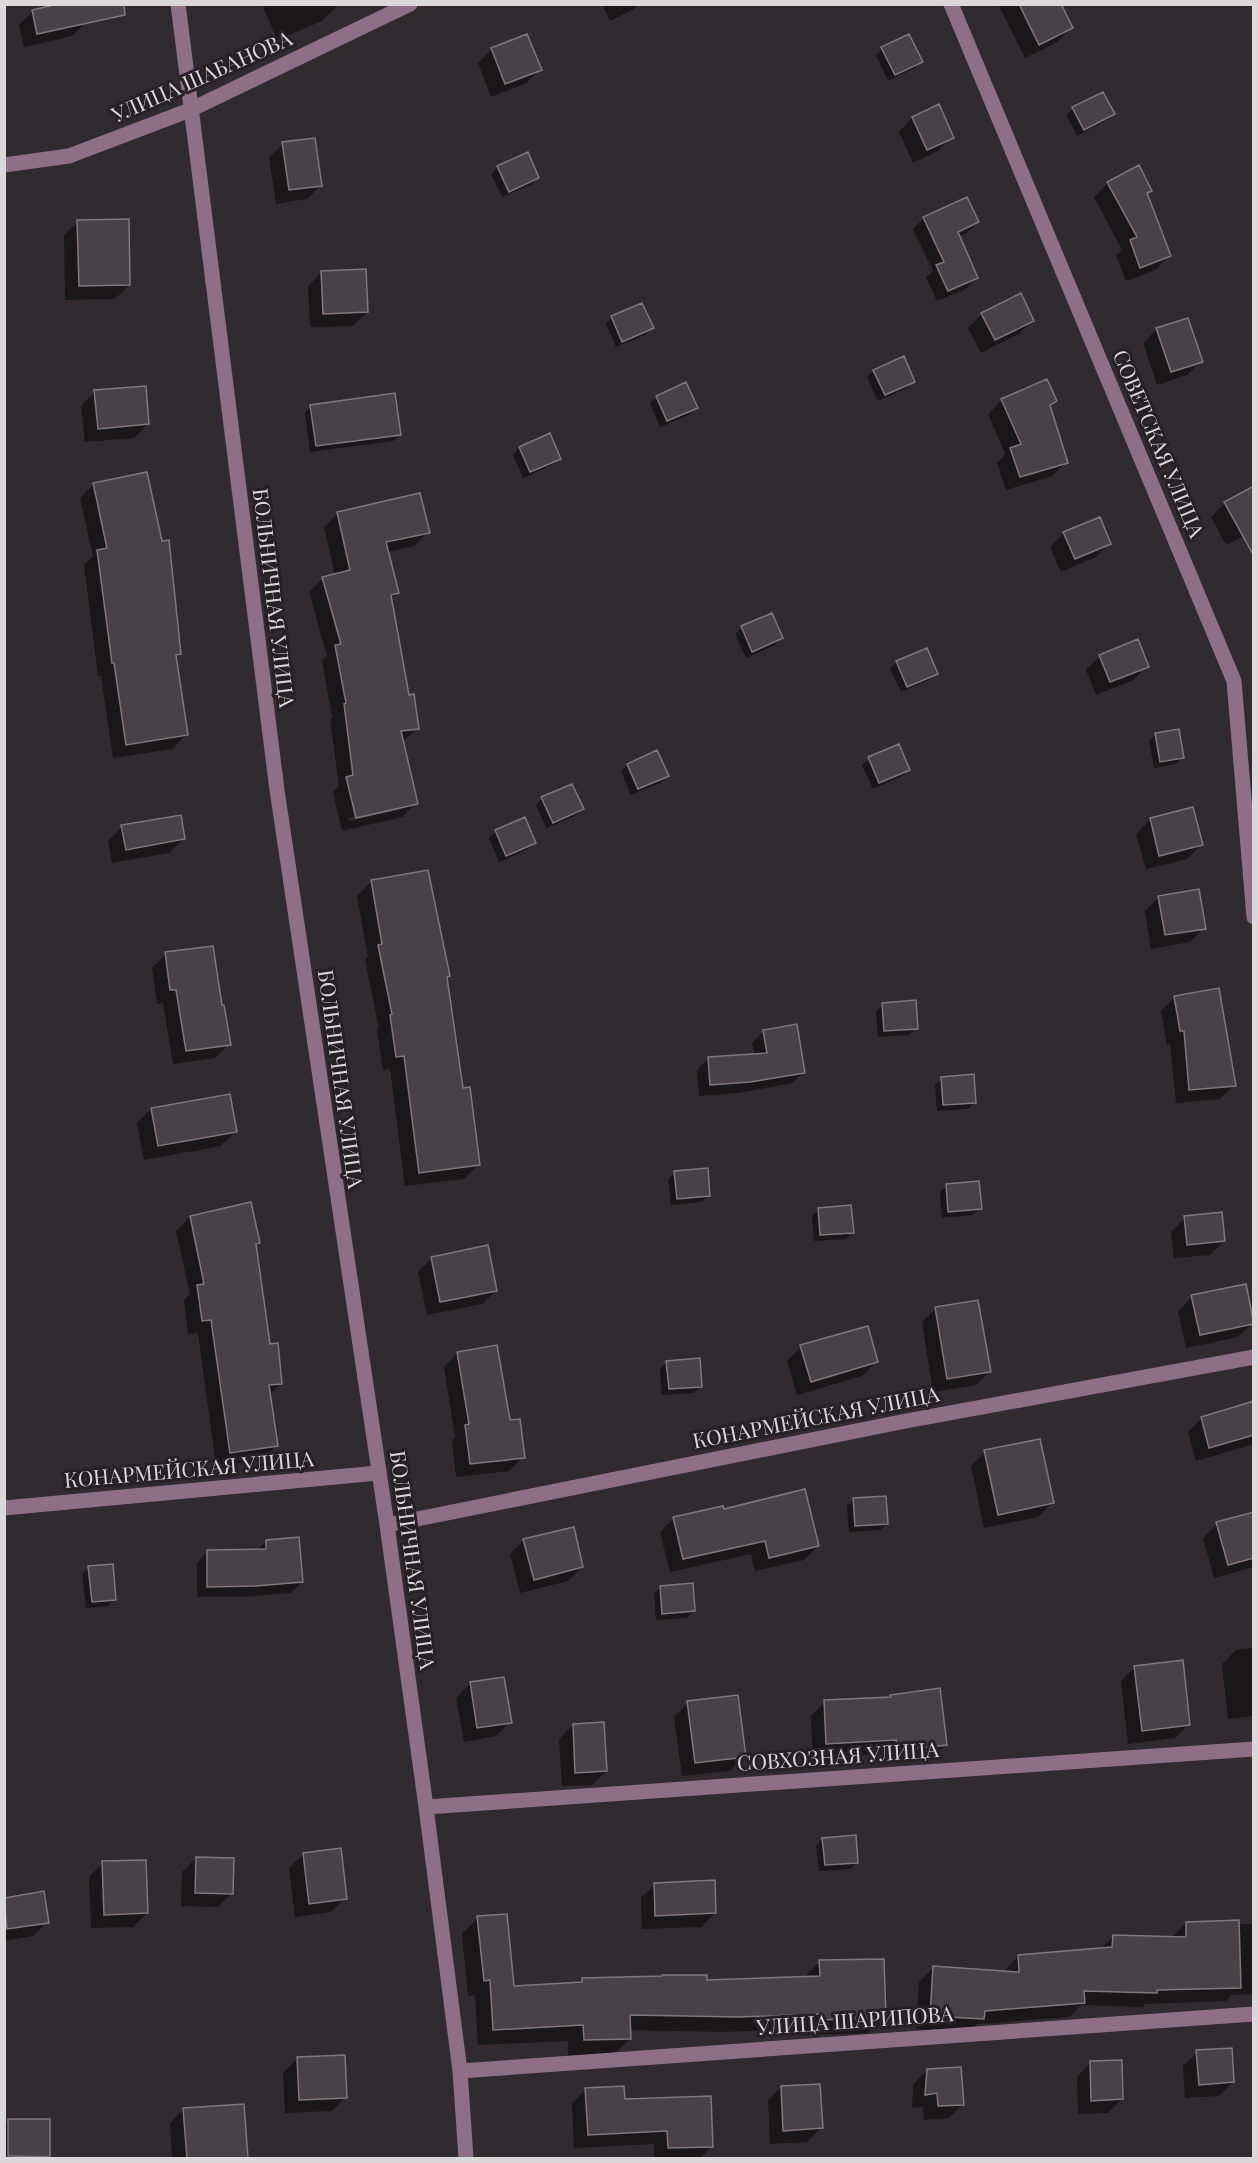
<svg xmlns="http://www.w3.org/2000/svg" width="1258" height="2163" viewBox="0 0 1258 2163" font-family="'Playfair Display',serif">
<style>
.shadow{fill:#0007;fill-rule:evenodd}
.building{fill:#474245;stroke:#7f797d;stroke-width:1.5}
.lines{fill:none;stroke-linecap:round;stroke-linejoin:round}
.minor{stroke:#8e6f85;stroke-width:15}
.labels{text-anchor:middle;stroke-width:6;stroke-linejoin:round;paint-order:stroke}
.street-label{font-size:21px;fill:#dbd8da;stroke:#262124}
</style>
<rect width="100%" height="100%" fill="#302b2e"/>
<path class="shadow" d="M262,4H334L336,7L322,21L277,40Z
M602,4H638L634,9L610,21Z
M998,4H1059L1071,28L1057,42L1025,58Z
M33,11L86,22L72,36L24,47L19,25Z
M492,49L540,70L526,83L491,97L478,63Z
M882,49L921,62L915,68L888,81L876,55Z
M1073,109L1113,114L1107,120L1077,136L1066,115Z
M912,118L952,137L938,151L913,163L899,132Z
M283,144L321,185L307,199L276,204L269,157Z
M498,167L538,178L531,185L502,197L491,174Z
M1108,183L1150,191L1146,194L1169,256L1155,270L1126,281L1116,255L1122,250L1094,197Z
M924,218L978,222L967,233L959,236L977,278L966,289L937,301L926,277L933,271L913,229Z
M78,221L129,285L115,299L65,300L64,235Z
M322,272L367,312L353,326L310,327L308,286Z
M982,314L1033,320L1019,334L981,353L968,328Z
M612,317L652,328L645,335L616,347L606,324Z
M1157,329L1201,361L1187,375L1157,385L1143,343Z
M874,371L913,382L907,388L878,401L867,377Z
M95,392L148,424L134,438L85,442L81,406Z
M657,397L696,408L689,415L660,427L650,403Z
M1002,400L1055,401L1049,407L1066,462L1052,476L1006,490L997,463L1005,454L988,414Z
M311,407L400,435L393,441L310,452L305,413Z
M519,448L559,459L552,465L523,478L513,455Z
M94,484L180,653L175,658L186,735L172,749L113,758L101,676H98L84,565L93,556L80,498Z
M1225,503L1254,531L1226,545L1211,517Z
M338,513L428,532L414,546L387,552L398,593L390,600L408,696L417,728L403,742L416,803L402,817L342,831L333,792L339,786L330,719L332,717L322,661L327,656L309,592L323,579L335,575L324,527ZM402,806V809L349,821L348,818Z
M1064,533L1109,543L1096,557L1061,572L1050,547Z
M742,628L781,638L775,645L746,658L735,634Z
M1100,656L1147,666L1133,680L1096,695L1086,670Z
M897,662L936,673L929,680L901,692L890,669Z
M1156,734L1182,758L1175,764L1154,768L1149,741Z
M869,759L908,770L902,776L873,789L862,765Z
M628,765L667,776L660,783L631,795L621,771Z
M542,798L582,809L575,816L546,828L536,805Z
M1192,809L1201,845L1187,859L1146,869L1136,834L1150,820Z
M524,819L534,843L528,849L499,862L489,838L495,832Z
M122,827L183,839L169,853L112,863L108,841Z
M427,872L449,976L446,979L462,1090L478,1165L464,1179L405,1186L390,1069L383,1070L377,1030L379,1028L365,960L368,957L357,896L371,882Z
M1159,897L1204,928L1190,942L1151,949L1145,911Z
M166,954L220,1007L229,1044L215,1058L173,1064L163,1003L157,1004L152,968Z
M1175,997L1234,1085L1220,1099L1176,1103L1170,1044L1167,1045L1161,1011Z
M883,1005L916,1028L909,1035L878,1037L876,1011Z
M764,1031L804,1072L792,1083L738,1093L699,1096L697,1070L708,1059L755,1055L752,1043Z
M942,1079L975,1102L968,1109L937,1111L935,1085Z
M151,1109L235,1132L221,1146L144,1160L137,1123Z
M675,1172L708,1196L702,1202L671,1205L668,1179Z
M946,1186L980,1209L973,1215L942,1218L940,1192Z
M819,1209L852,1232L846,1239L814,1241L812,1216Z
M190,1217L258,1243L255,1247L269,1346L281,1383L269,1395L276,1446L262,1460L216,1466L198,1333L188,1334L184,1300L190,1294L176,1231Z
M1185,1218L1224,1241L1210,1255L1174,1258L1171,1232Z
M432,1258L496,1290L482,1304L427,1315L418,1272Z
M1192,1297L1252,1323L1238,1337L1186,1348L1178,1311Z
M936,1308L990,1371L976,1385L933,1392L922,1322Z
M801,1347L876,1362L862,1376L797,1395L787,1361Z
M457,1353L509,1422L523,1457L509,1471L456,1477L452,1440L455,1437L444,1367Z
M667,1362L701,1386L694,1393L662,1395L660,1369Z
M1254,1403V1444L1196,1461L1188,1432L1202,1418Z
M985,1452L1052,1503L1038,1517L984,1528L971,1466Z
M853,1500L887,1523L880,1530L849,1532L847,1506Z
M722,1511L818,1546L804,1560L755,1571L751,1554L670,1572L660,1532L674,1518Z
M1254,1514V1567L1214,1578L1203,1538L1217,1524Z
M524,1540L582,1567L568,1581L520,1593L510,1554Z
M266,1541L302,1582L290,1593L243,1597H197V1563L208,1551L257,1550Z
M89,1567L114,1599L108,1606L86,1608L82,1574Z
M660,1587L694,1611L687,1618L656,1620L654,1594Z
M1254,1648V1716L1228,1719L1222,1664L1236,1650Z
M1135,1667L1189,1724L1175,1738L1128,1744L1121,1681Z
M470,1684L510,1722L496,1736L464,1742L456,1698Z
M891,1696L946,1744L932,1758L884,1764L883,1754L813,1757L811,1716L825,1702L889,1699Z
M688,1703L744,1757L730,1771L682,1776L674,1717Z
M573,1725L606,1771L592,1785L562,1786L559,1739Z
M823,1839L857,1863L850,1869L819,1871L816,1846Z
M303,1854L345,1898L331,1912L295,1917L289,1868Z
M196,1858L232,1893L218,1907L181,1906L182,1872Z
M103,1863L147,1913L133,1927L91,1928L89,1877Z
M655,1884L715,1913L701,1927L642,1929L641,1898Z
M4,1899L47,1922L33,1936L4,1941Z
M478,1918L513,1988L578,1984L582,1980L706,1982L803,1978L820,1962L884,2018L868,2033L805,2035V2029L723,2032L629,2030L630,2039L614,2054L568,2056V2041L478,2045L475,1995L468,1996L462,1934Z
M1186,1923L1254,1924V1994L1231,1995L1226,2001L1145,2004L1142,2007L1081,2005L1070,2017L977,2024L969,2033L916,2029L919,1982L933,1968L1004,1972L1018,1956L1100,1950L1113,1937H1172Z
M1197,2052L1233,2082L1219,2096L1185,2098L1183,2066Z
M297,2059L346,2097L332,2111L285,2113L283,2073Z
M1090,2063L1122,2099L1108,2113L1078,2114L1077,2077Z
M927,2070L963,2104L949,2118L924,2120L923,2107L912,2108L913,2085Z
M781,2087L821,2128L807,2142L770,2144L768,2101Z
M586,2089L623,2100L712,2146L700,2158H654V2144L574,2148L572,2103Z
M243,2105L246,2158H172L170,2123L184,2109Z
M9,2121L49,2156L46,2158H4V2125Z"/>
<path class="building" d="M58,4H124L125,15L37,34L32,10Z
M1019,4H1061L1073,28L1039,45Z
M527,34L542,70L505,84L491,48Z
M909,34L923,62L895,75L881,47Z
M1103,92L1115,114L1084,130L1072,107Z
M939,104L954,138L927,150L912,117Z
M315,138L322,186L289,190L282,142Z
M528,152L539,178L509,192L497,166Z
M1139,165L1152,191L1147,193L1171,256L1140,268L1130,240L1137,237L1107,182Z
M967,197L979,222L958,232L978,278L948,291L936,265L944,262L923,217Z
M129,219L130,285L79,286L77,220Z
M366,269L368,312L323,314L321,271Z
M1021,293L1034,321L995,340L981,313Z
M642,303L654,328L622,342L611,316Z
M1188,318L1203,362L1171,372L1156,328Z
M904,356L915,382L885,395L873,370Z
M1047,379L1057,401L1050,405L1068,463L1020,477L1010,448L1021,444L1001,399Z
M686,382L698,408L667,421L656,396Z
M146,386L149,424L98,429L94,390Z
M395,393L401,435L316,446L310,405Z
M550,433L561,459L530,472L519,447Z
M147,472L162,541L169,540L181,654L176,655L188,735L126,745L114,663H112L97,550L107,548L93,483Z
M1254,486V556L1224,502Z
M420,493L430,533L386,542L399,593L391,595L409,695L414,694L419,729L401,731L418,804L356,818L346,777L353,775L344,704L346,703L335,645L341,644L322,577L350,570L337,512Z
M1100,517L1111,544L1075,559L1063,532Z
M772,613L783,638L752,652L741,626Z
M1138,639L1149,667L1110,682L1099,655Z
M927,648L938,674L907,687L896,661Z
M1179,729L1184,758L1160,762L1155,733Z
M899,744L910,770L879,783L868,757Z
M657,750L669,776L638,789L627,764Z
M572,784L584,809L553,823L541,797Z
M1193,807L1203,845L1159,856L1150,818Z
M181,815L185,839L126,850L121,825Z
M525,817L536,843L506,856L495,830Z
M428,870L450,976L447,977L463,1088L470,1087L480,1165L419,1173L404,1056L396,1057L390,1015L392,1014L378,945L382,944L371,880Z
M1199,889L1206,929L1165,935L1158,896Z
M213,946L222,1005H224L231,1045L186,1051L176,990H170L165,952Z
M1219,988L1236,1086L1189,1090L1184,1031H1180L1174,996Z
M916,1000L918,1029L884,1031L882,1003Z
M797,1024L805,1073L750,1082L710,1085L708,1057L767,1053L763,1030Z
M974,1074L976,1103L943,1105L941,1077Z
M230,1094L237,1132L158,1146L151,1108Z
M708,1168L710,1196L677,1199L674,1171Z
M979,1181L982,1209L948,1212L946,1184Z
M251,1202L260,1243L256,1244L270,1344L278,1343L282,1384L269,1385L278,1446L230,1453L211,1320L202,1321L197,1285L204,1284L190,1216Z
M851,1205L854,1233L820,1235L818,1208Z
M1222,1212L1225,1241L1187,1245L1184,1216Z
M488,1245L497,1291L440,1302L431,1257Z
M1246,1284L1254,1324L1200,1335L1191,1295Z
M978,1300L991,1372L947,1379L935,1307Z
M868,1326L878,1362L811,1382L800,1345Z
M497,1345L510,1420L520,1419L525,1458L470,1464L465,1425L469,1424L457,1352Z
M700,1358L702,1387L669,1389L666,1361Z
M1254,1401V1435L1209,1448L1201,1417Z
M1040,1439L1054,1503L998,1515L984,1450Z
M805,1489L819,1546L769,1558L765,1541L683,1559L673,1517L723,1506L724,1509Z
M886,1496L888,1524L855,1526L853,1498Z
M1254,1512V1558L1228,1565L1216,1522Z
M574,1527L583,1567L534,1580L523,1539Z
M299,1537L303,1582L255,1586L207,1587V1550L266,1549V1540Z
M113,1564L116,1600L92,1602L88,1566Z
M693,1583L695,1611L662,1614L660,1586Z
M1183,1660L1190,1725L1142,1731L1134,1666Z
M504,1677L512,1723L477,1728L470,1682Z
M940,1688L947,1745L898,1751L896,1740L826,1744L824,1700L891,1697L890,1695Z
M738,1695L746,1757L695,1763L687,1701Z
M604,1722L607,1771L575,1773L573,1724Z
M856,1835L858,1863L825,1865L822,1838Z
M341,1848L347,1899L309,1904L303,1853Z
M196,1857L234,1858L233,1894L195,1893Z
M146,1860L148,1913L104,1915L102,1861Z
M715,1880L716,1913L655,1916L654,1883Z
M44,1891L49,1923L7,1929L4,1898Z
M507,1914L514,1986L582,1982V1978L662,1976V1975H707V1980L820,1976L819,1960L884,1959L886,2018L821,2020L820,2014L739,2017L630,2015L631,2039L584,2040L583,2025L493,2030L490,1980L484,1981L477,1916Z
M1239,1920L1241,1988L1157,1990V1993L1084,1991L1085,2003L985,2011L984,2019L930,2016L933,1966L1019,1972L1018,1955L1112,1947L1113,1935L1186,1937V1922Z
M1232,2048L1234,2082L1199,2085L1196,2050Z
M345,2055L347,2098L299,2100L297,2057Z
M1122,2060L1123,2099L1091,2101L1090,2061Z
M961,2067L964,2105L938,2106L937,2093L925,2095L927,2069Z
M820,2084L823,2128L783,2131L781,2086Z
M624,2086L625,2099L711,2096L713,2147L668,2148L667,2131L588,2135L585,2088Z
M244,2104L248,2158H187L183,2108Z
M8,2119H50V2157L8,2156Z"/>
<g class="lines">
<path class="minor" d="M178,4L277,790L387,1525L426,1807L460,2071L466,2158
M951,4L1234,681L1254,917
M4,165L69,156L190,110L410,4
M4,1508L378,1473
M387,1525L906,1421L1254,1357
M426,1807L1254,1749
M460,2071L1254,2014"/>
</g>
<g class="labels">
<g class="street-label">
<text transform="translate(202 77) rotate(-24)" y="7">УЛИЦА ШАБАНОВА</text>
<text transform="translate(1158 444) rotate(67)" y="7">СОВЕТСКАЯ УЛИЦА</text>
<text transform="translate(273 598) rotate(83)" y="7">БОЛЬНИЧНАЯ УЛИЦА</text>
<text transform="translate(340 1079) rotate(82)" y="7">БОЛЬНИЧНАЯ УЛИЦА</text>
<text transform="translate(816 1418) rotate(-11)" y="7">КОНАРМЕЙСКАЯ УЛИЦА</text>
<text transform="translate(189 1470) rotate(-5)" y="7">КОНАРМЕЙСКАЯ УЛИЦА</text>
<text transform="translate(412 1560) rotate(82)" y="7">БОЛЬНИЧНАЯ УЛИЦА</text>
<text transform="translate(838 1757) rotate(-4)" y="7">СОВХОЗНАЯ УЛИЦА</text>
<text transform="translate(855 2021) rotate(-4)" y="7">УЛИЦА ШАРИПОВА</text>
</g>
</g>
<rect width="1258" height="2163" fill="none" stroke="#dbd8da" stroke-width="12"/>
</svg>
